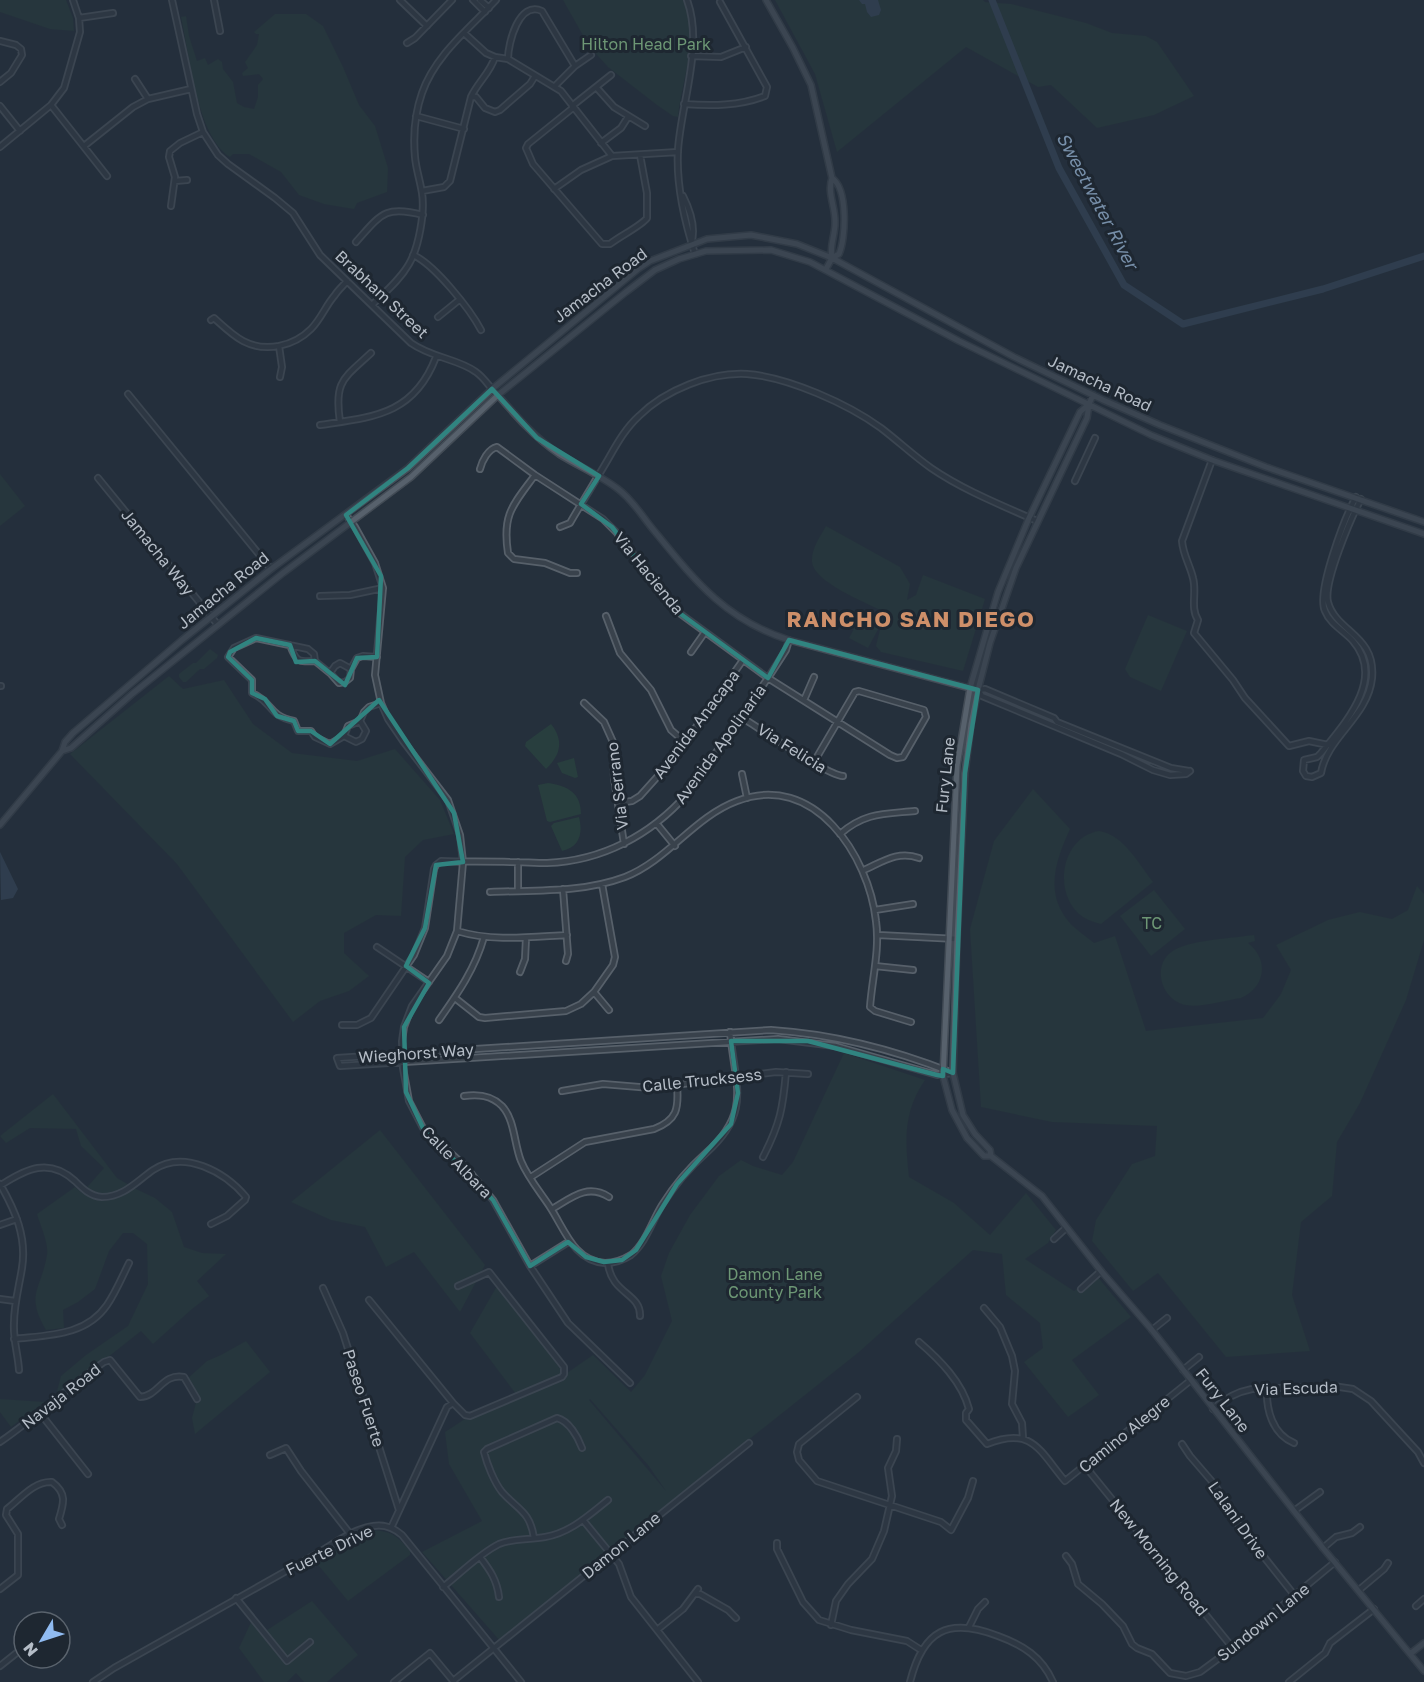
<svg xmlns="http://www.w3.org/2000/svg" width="1424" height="1682" viewBox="0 0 1424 1682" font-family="'Golos Text',sans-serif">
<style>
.green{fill:#283e3e;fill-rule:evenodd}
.water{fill:#3c4f64}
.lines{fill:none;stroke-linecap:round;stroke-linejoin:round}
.river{stroke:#3c4f64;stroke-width:7}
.minor-casing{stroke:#57606a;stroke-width:8}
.major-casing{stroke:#424b55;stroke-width:8}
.minor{stroke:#39424c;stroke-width:4.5}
.major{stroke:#57616c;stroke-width:5}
.marked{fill:none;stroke:#308480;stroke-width:4.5;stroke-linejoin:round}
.labels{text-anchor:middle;stroke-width:6;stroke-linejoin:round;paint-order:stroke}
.park-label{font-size:16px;fill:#6d9775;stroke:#1e2731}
.street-label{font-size:16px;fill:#b5bdc7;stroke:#1e2731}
.water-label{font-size:18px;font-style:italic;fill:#778fa9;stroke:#1e2731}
.district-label{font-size:22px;font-weight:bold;letter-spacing:1.5px;fill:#ce8f69;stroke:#1e2731}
</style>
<rect width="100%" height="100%" fill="#25303c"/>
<path class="green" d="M0,0H66L73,18L74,31L50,29L0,12Z
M563,0H683C702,36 681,80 678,117L673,116L657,105L608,67L589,46Z
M775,0H983L985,2L1011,4L1086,23L1112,33L1146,36L1157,42L1194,96L1154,115L1097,128L1051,85L1038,87L966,47L837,152L815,74Z
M275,14H306L323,26L343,67L359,105L375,126L388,168L387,192L357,203L354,209L324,204L299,195L281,172L249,154H233L230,157C197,137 189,53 181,17L186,16L189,36L197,61L205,58L208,65L218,59L222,62L223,69L233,82L237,103L244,107L254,109L258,97V85L263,79L259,74L243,76L242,73L248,68L245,62L257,45L259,34H256L254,32Z
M0,474L25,506L0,526Z
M826,526L900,567L910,584L907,600L916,595L923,575L985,599L963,671L881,652L876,646L882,622L868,648L849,638L864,610L883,620L886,611L880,610C863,601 814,582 812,562C811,549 820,537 826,526Z
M1148,615L1187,631L1161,691L1130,677L1125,669Z
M210,649L218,655L217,658L204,669H200L186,682H183L179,677V674L193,663H196Z
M169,676L183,689L224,680L253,724L292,753L357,761L395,749L440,800L454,834L423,840L405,857L401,916L376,915L344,933V953L369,976L349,991L320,1001L293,1022L177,864L70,754Z
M551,724C564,740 561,755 546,769L525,746L526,742Z
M574,758L578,777L575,778L562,773L557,763Z
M548,783C567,786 581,792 581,814L550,822L547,821L538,785Z
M1033,789L1070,829C1056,860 1044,893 1069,922C1076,930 1086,936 1094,943L1115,936L1146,1031L1263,1018L1281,994L1291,970L1276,945L1328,920L1360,912L1392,919L1408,910L1417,886L1424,894V940L1406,1000L1360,1103L1337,1142L1332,1196L1301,1222L1292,1295L1310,1351L1226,1357L1158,1273L1133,1291L1092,1241L1096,1220L1132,1164L1155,1156L1157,1126L1052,1122L981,1107L970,929L994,841Z
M579,817C583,833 580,847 562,851L551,826L554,823Z
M1099,831C1124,835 1138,863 1153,882L1101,924C1095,922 1089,921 1083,917C1052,896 1060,837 1099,831Z
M1154,890L1185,929L1151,956L1120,916Z
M1254,935L1255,941L1248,943C1269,959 1266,987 1241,998C1226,1000 1200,1008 1186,1005C1160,1000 1150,962 1176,949C1194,940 1233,938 1254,935Z
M844,1053L925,1080C903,1112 905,1140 909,1177L954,1203L990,1235L1026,1193L1056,1230L1048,1243L1025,1259L1074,1291L1096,1275L1131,1317L1072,1360L1099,1395L1068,1417L1024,1362L1043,1348L1040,1323L1006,1295L1002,1254L973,1250L859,1352L673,1500L501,1642L422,1552L482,1521L449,1464L445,1432L468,1417L563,1381L567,1374L516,1394L470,1333L497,1286L567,1373L593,1355L631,1392L645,1375L672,1321L661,1276L669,1253L690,1215L719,1176L741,1160L753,1166L782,1175L793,1162ZM590,1399L648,1465L666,1491L589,1400Z
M53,1094L117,1178L136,1189L155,1198L172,1212L184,1247L202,1253L226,1254L197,1281L209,1296L192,1309L153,1344L141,1331L55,1399L61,1376L86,1355L128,1326L148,1284L147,1244L133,1233H123L109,1251L95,1289L78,1302L63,1310L64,1328L46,1330C25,1294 41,1290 47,1255C49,1243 40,1225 37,1214L75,1187L82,1193L104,1168L81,1146L76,1129L30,1128L6,1143L0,1136Z
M380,1130L485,1265L460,1312L414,1252L386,1267L365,1227L331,1220L291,1202Z
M246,1341L270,1372L195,1434L192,1418L197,1399L186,1380L207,1361L221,1355Z
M0,1399L45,1402L11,1427L0,1412Z
M369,1530C391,1531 396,1534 410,1551V1555L348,1601L314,1560Z
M312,1601L358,1655L327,1682H304L296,1673L287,1682H264L239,1648L253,1618L264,1632Z"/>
<path class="water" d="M859,0H878L881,10L879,15L871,17L867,12L865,4H862Z
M0,852L18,889L13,898L1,900Z"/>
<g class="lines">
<path class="river" d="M992,0L1059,168L1124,285L1183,324L1323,289L1424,256"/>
<defs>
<path id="minor" d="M172,0L197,114L203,132L218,155L228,164L275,198L293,213L320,255L411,343C432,358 459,359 476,372C482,376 487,383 492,389
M214,0L220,31
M400,0L427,26
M473,0L485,12
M480,0L489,8
M687,0C704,46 681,103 678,150C676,184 685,223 695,254
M79,18L113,13
M464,33L486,53L495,57L508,59L561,91L612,156
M0,41L16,45L21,49L22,55L11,73L0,82
M407,43L415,38L452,0
M691,56L721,57L746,47
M508,59C508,43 519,0 542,11L575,66
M135,79L148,99
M554,87L575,66L591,55
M596,87L614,107L645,126
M471,97H476L485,108L495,112L500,110L530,84L535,76
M684,104C712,106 739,106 765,96L767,87L720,2
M51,105L107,176
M0,106L20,131
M572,106L611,75
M574,107L528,144L526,148L533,164L602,244H610C620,236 641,226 647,218V193L640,155
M416,116L464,129
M601,143L621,128L628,117
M84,146L133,107L148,99L191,89
M0,147L51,105L64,88L80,32L79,18L73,0
M175,181L187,180
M554,189L581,170L612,156L678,152
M422,191L444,187L450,181L471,97C478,82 490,73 495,57
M683,196C690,210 696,229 691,244
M171,206L175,177L169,157L170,151L180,143L203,132
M356,242C381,214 385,205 423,215
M413,255C434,264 470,309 481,330
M372,305C385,292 400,280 409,264C419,247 425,212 422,193C420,180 416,169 415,157C413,135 415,113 422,93C435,55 470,28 496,0
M438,317L459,300
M211,320L214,318C223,326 232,335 243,341C266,353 294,346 311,329C321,319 326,305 335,295C338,290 343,286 347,281
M279,346L282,367L280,377
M128,394L271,569
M340,422C334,381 343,379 371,353
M320,425C373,417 414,415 436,357
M1212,460L1182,541C1183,555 1190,565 1193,578C1197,592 1190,608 1198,620L1194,633L1233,680L1245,698L1289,746L1309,741L1328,745
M480,469C482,461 488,449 497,447L535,475L603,519L617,533L678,612L768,678L890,755L897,758L903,757L926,717L924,710L859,691L855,692L814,762
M535,475C513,505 502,514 508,553L514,559L545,563L570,573H577
M98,478L218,625
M1075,481L1095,438
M1356,497C1345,517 1316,592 1325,611C1330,624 1344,631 1353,641C1386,679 1345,723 1321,753L1317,757L1304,760L1303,771L1306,776L1312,777L1321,773C1327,737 1368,717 1372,678C1376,635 1336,632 1328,602C1323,583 1351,518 1361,499
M346,515L355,527L375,563L383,588L375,675L381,703L388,719L403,741L448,800L460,835L463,862L457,931L447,956L412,1006L404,1027L402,1041L403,1068L409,1101L423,1128L465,1166L493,1200L530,1266L568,1323L630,1383
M560,527L570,523C579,507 589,492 598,476C611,456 621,432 639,416C665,390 710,372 747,374C788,377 848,404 881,428C898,441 914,456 931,468C963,490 1001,505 1037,521
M320,596L350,595L383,588
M606,616L620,653L651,690L671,730L686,743
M290,645C296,662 298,662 315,661
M691,652L705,632
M377,657L363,656L357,658L351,669L350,678L345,682L339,683L331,674L315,661L314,654L308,649L256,638L234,648L228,657L252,680V693C274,703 267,715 294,721L298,731H311L315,737L330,744L344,736L348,726L360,721L364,712L369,707L381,703
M330,673L335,666L340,663L351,669
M0,686H1
M978,690L982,696L1121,754L1153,770L1170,775L1186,774L1190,771
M978,690L985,689L1054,718L1057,722L1171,768L1189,771
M804,700L814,677
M584,703L604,722L613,742L614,778L624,844
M741,717C761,729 826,775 843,776
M344,736L356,742L362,739L366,731L360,721
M742,774L747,798
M618,803L632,801L640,796L675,757L743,660
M657,824L675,846
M840,834C865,812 885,814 915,811
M518,862V890
M864,870C882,862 898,850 919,858
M563,889L568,954L566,961
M490,892C535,890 582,893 625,877C668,860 694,817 737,801C814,771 869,856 876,921C880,950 872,979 870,1007L875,1011L911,1022
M875,910L913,904
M457,931C493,942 530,937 567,935
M878,935L957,939
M377,947L429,982
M875,966L913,970
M520,972L525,959L526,938
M594,992L609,1010
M455,998L479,1017L485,1018L566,1011L581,1004L594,992L613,965L615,957L602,884
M439,1020C458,993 475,969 484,937
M342,1025H357L371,1018L414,955L425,928L434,869L436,865L441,861C464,862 487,861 510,862C522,862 535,863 547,863C602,861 651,835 687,794L768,678L786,650L789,640
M771,1030C833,1034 895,1050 953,1073L937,1075L835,1046L778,1039L340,1066L337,1058Z
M562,1091L603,1084L651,1088L776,1072L808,1074
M464,1096C478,1094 491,1095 502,1106C515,1120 514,1144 521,1161C528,1178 541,1193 550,1207C565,1230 574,1261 605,1263C614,1263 623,1260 631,1255C646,1243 652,1221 662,1205C674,1186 689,1168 706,1153C752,1112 735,1086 730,1032
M763,1157C780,1124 783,1108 786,1072
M531,1177L585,1142L654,1129C677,1120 679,1109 677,1085
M0,1184C15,1210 27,1237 22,1268C19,1287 14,1304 14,1323C13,1340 18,1354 19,1370
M1,1185C26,1169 49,1157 75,1181C83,1189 90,1196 102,1197C124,1197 137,1181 153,1170C184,1149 225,1172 246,1197L245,1200L227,1216L211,1224
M552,1209C571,1198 587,1183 609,1197
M0,1225L17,1219
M1054,1239L1066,1228
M608,1263C611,1294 641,1293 640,1316
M530,1266L570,1241
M323,1288L343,1333L399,1510
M1081,1289L1101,1271
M0,1299L15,1301
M369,1300L453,1403
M984,1308L1000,1327L1012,1356L1015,1371L1012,1404L1022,1423L1023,1438
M1152,1330L1167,1318
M14,1339C48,1335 86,1336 107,1305C116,1292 122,1277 129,1263
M919,1342C940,1360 962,1382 969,1409L966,1413V1420L987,1444C1032,1426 1039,1450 1065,1481L1191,1380
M1183,1370L1199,1357
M1267,1388C1266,1409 1272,1434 1294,1443
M857,1397L799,1444L797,1452L799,1460L817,1481L941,1522L951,1530L968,1498L973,1481
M1213,1409C1225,1398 1236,1392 1252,1389L1333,1386L1353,1389L1371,1401L1418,1452L1424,1463
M40,1413L88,1474
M0,1442C36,1417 69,1387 104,1362L110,1360L140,1397C159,1396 162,1373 184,1377L197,1399
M1182,1444L1190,1456L1215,1485L1237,1523L1295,1596
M270,1455L286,1448L301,1471L351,1535
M1085,1466L1232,1647
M1294,1511L1320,1492
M583,1520L619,1564L631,1597L698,1682
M391,1528L447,1407L453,1403L465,1415L470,1416L562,1377L564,1374V1367L489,1272L458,1286
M534,1538C530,1511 518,1510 502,1492C494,1482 487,1464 484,1452L487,1449L557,1418C569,1421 578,1437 582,1448
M777,1543V1549L803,1602L819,1620L851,1630L907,1641L921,1650
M1323,1548L1336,1537L1352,1533L1360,1527
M1066,1556L1072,1564L1078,1584L1102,1604L1123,1626L1132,1644L1137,1648L1152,1654L1170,1673L1186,1676L1200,1672L1219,1658L1335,1562
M480,1557C490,1570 497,1580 499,1597
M443,1587C461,1573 479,1554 499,1544C513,1538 530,1540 545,1537C570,1533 589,1515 608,1500
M0,1589L18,1575V1534L6,1515L7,1509C20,1499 34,1481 52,1482C67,1493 64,1503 59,1519L62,1525
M1359,1590L1384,1569L1388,1563
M696,1594H700L728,1610L736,1618
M236,1598L287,1661L310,1642
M1416,1606L1424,1599
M831,1625L836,1601L848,1584L872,1559L884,1531L892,1496L888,1468L896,1451L897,1439
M969,1627L978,1609L985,1602
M657,1630L683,1609L698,1589
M0,1666L24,1647
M453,1681L749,1443
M93,1682L114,1668C179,1631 245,1594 311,1557C330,1547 351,1529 373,1526C384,1524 394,1528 402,1535L521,1682
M394,1682L430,1653L454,1682
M910,1682C923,1630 948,1617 998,1636C1023,1645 1042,1657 1053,1682
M1289,1682L1325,1653L1330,1643L1374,1609"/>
<path id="major" d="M766,0L793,48L811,85L832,178C827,192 835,206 835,221C836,233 829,246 832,258
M826,269L832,258L839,254C846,238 848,189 832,178
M497,394C516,416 534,437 559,454C578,466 600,475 618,489C634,501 643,518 656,533C696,582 726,620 789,640L973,689
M1089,404L1080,412L1029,518L998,592L970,688L957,766L943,1076L952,1110L967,1138L984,1156H991L1042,1196L1101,1271L1152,1330L1323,1548L1424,1671
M62,751L71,748L132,694L283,573L411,477L498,395L626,292L655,270L679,259L706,251L771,250L810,262L959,341L1151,435L1212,460L1424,534
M0,825L62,751L65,742L73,733L182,640L271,569L408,468L492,389L638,269L650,261L707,239L751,235L797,244L832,258L1014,357L1103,400L1160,425L1266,467L1424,522
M991,1156L990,1150L975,1134L963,1115L953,1073L957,939L965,773L971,724L978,690L990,643L1016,568L1087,418L1089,404L1093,395
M1410,1654L1424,1643"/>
</defs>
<use href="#minor" class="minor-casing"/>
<use href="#major" class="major-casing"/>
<use href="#minor" class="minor"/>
<use href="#major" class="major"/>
</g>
<path d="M0 0H1424V1682H0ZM492,389L537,438L599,476L581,504L612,527L678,612L768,678L789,640L978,690L965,773L953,1073L943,1069V1076L937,1075L808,1041H731L738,1093L731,1124L677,1184L636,1250L622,1260L604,1262L586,1257L568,1242L530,1266L493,1200L423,1128L406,1092L404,1027L429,983L406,966L425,928L436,865L463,862L454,813L379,700L330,744L311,731H298L294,721L277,716L265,699L252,693V680L228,657L230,652L256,638L290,645L296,662L315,661L345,685L357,658L377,657L381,576L346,515L408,468Z" fill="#25303c" fill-opacity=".55" fill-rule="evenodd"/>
<path class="marked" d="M492,389L537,438L599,476L581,504L612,527L678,612L768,678L789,640L978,690L965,773L953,1073L943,1069V1076L937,1075L808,1041H731L738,1093L731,1124L677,1184L636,1250L622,1260L604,1262L586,1257L568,1242L530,1266L493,1200L423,1128L406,1092L404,1027L429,983L406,966L425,928L436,865L463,862L454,813L379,700L330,744L311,731H298L294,721L277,716L265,699L252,693V680L228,657L230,652L256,638L290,645L296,662L315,661L345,685L357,658L377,657L381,576L346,515L408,468Z"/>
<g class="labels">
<g class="park-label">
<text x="646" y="50">Hilton Head Park</text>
<text x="1152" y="929">TC</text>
<text x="775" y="1280">Damon Lane<tspan x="775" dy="18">County Park</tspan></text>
</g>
<g class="street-label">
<text transform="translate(600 285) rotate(-37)" y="6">Jamacha Road</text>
<text transform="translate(382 294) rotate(43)" y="6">Brabham Street</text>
<text transform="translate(1100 383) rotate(25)" y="6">Jamacha Road</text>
<text transform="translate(158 552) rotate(51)" y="6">Jamacha Way</text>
<text transform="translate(649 573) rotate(51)" y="6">Via Hacienda</text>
<text transform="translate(223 590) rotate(-39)" y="6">Jamacha Road</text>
<text transform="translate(696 724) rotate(-53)" y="6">Avenida Anacapa</text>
<text transform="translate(720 744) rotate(-54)" y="6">Avenida Apolinaria</text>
<text transform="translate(792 748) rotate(32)" y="6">Via Felicia</text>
<text transform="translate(945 775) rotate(-84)" y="6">Fury Lane</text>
<text transform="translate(617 786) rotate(-97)" y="6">Via Serrano</text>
<text transform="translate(416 1053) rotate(-4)" y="6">Wieghorst Way</text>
<text transform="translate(702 1080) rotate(-6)" y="6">Calle Trucksess</text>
<text transform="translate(457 1162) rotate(46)" y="6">Calle Albara</text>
<text transform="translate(1296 1388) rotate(-2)" y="6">Via Escuda</text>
<text transform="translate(61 1396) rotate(-38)" y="6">Navaja Road</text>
<text transform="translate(364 1398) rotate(72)" y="6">Paseo Fuerte</text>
<text transform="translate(1223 1400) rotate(52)" y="6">Fury Lane</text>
<text transform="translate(1124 1434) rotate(-39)" y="6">Camino Alegre</text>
<text transform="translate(1238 1520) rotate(55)" y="6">Lalani Drive</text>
<text transform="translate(621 1545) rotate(-39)" y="6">Damon Lane</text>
<text transform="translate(329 1550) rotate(-26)" y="6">Fuerte Drive</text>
<text transform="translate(1159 1557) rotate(51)" y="6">New Morning Road</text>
<text transform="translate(1263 1622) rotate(-39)" y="6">Sundown Lane</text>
</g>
<g class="water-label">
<text transform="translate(1097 201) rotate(62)" y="6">Sweetwater River</text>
</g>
<g class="district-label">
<text x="911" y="627">RANCHO SAN DIEGO</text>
</g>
</g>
<g transform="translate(42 1640) rotate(231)"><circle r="28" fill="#1e2731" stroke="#5a636d" stroke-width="1.5"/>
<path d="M0-4.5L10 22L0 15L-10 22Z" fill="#90bbf1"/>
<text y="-9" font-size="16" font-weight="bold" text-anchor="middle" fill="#b5bdc7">N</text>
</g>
</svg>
